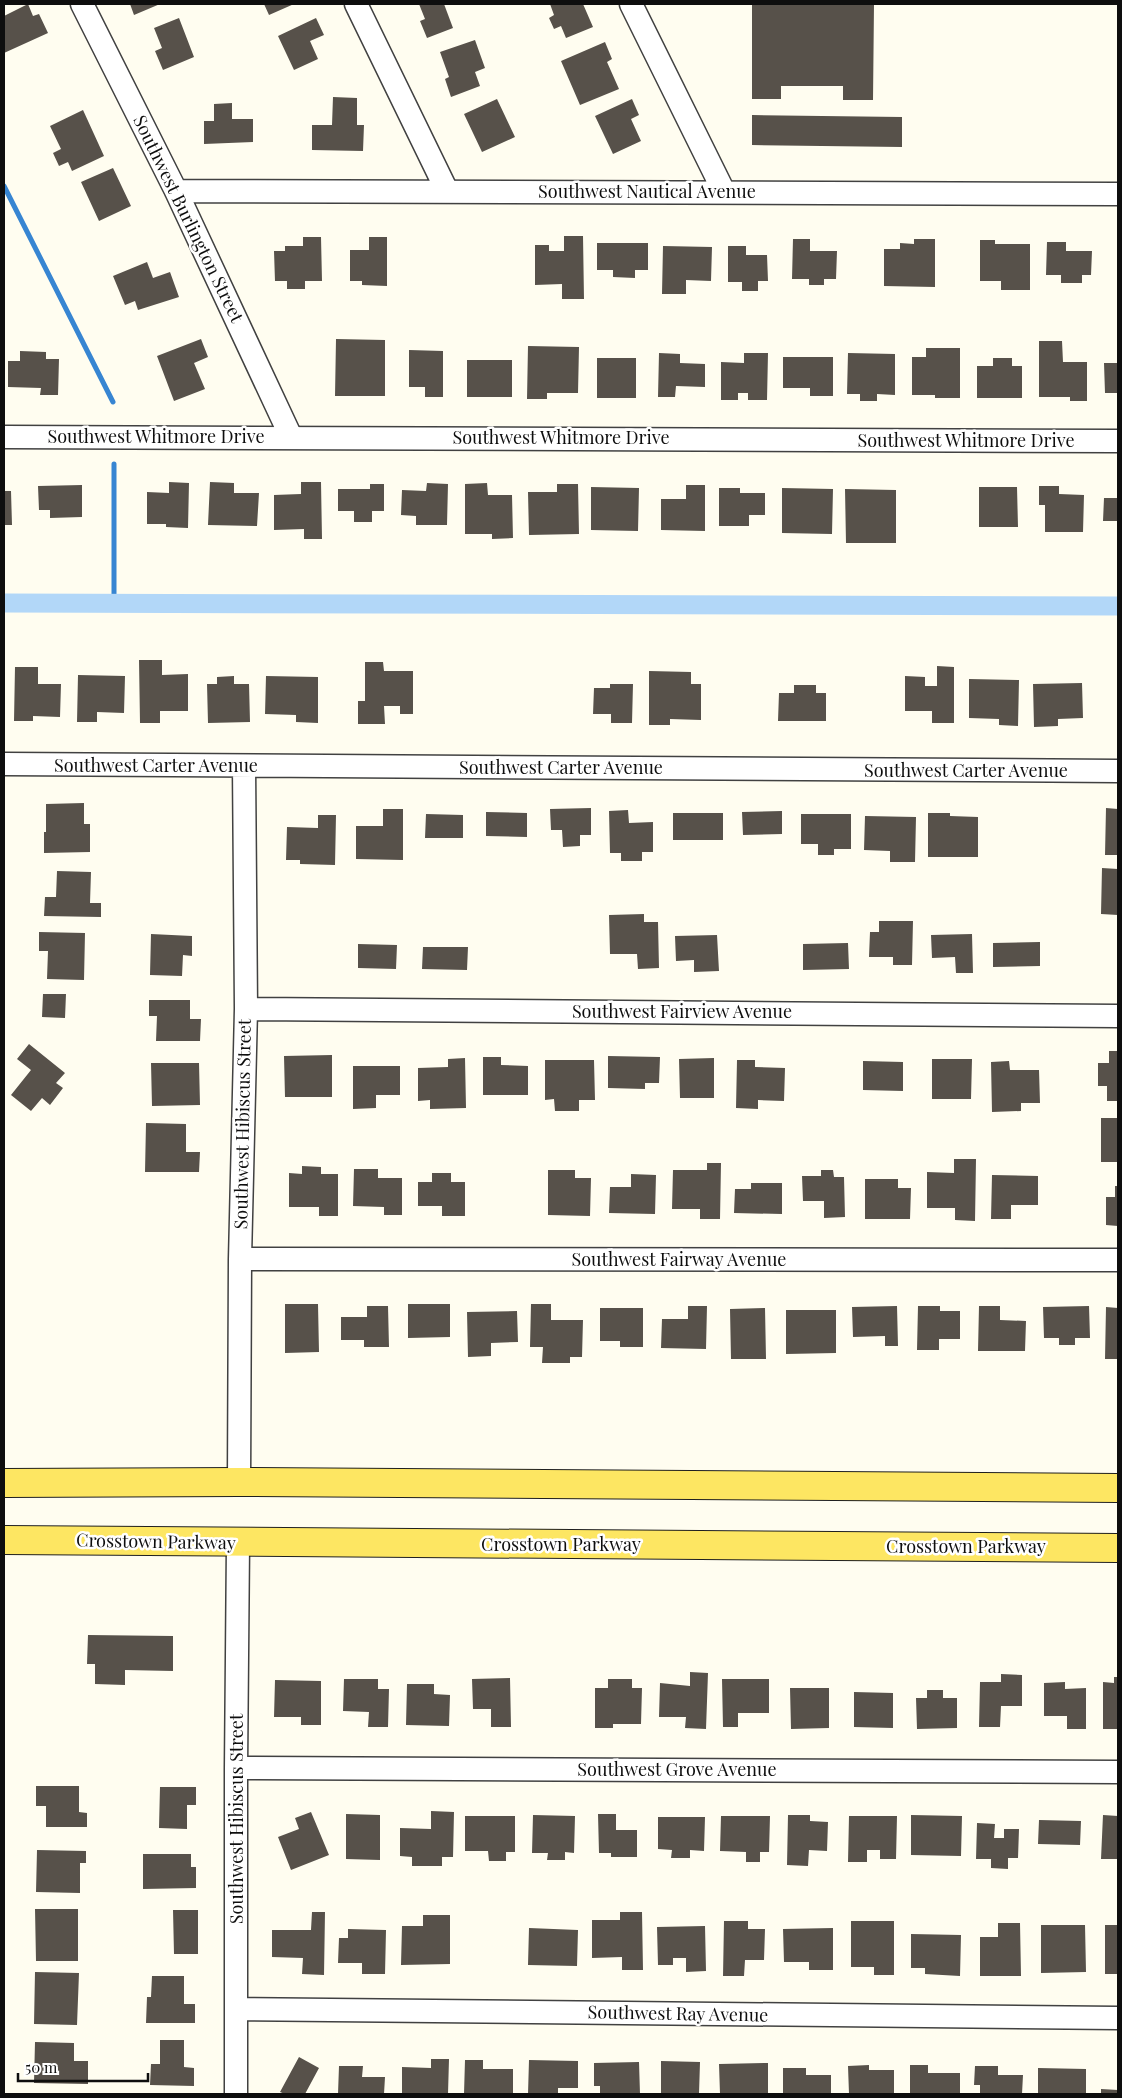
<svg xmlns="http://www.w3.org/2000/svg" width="1122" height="2098" viewBox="0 0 1122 2098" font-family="'Playfair Display',serif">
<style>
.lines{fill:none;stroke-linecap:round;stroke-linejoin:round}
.stream{stroke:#3785d2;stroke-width:5}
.canal{stroke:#b2d7f8;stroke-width:19}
.building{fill:#57514a}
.minor-casing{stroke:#414141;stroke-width:25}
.major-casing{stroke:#1f1f1f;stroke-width:30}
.minor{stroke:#fff;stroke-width:22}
.major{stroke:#fde662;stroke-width:28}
.labels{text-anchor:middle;stroke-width:5;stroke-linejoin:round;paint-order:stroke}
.street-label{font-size:18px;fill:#0e0e0e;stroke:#fff}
</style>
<rect width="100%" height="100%" fill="#fffdf0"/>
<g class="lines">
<path class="stream" d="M4,186L113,402
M114,464V603"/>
<path class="canal" d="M4,603L1118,606"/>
</g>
<path class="building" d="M28,4L33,16L39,14L48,33L4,53V16Z
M130,4H160L134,15Z
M264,4H294L269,15Z
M419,4H444L453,28L427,38L420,21L425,19Z
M550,4H583L593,27L566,38L561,26L554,29L549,18L554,15Z
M752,4H874L873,100H843V86H781V99H752Z
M179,18L194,57L163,70L155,51L162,48L154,28Z
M316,18L324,35L310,41L318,59L294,70L278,36Z
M475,40L485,68L475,72L480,86L451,97L445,79L449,77L440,52Z
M605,42L612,59L607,62L619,89L580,105L561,61Z
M333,97L357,98V125H364L363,151L312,150V125H332Z
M497,99L515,137L482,152L464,114Z
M632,99L639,115L631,119L641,141L613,154L595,116Z
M232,103V119H253V142L204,144V121H214V104Z
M83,110L104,156L72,171L68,162L59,166L53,153L61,149L50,126Z
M752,115L902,117V147L752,145Z
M113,168L131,206L99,221L81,182Z
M564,236H583L584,299H562V284L535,285V245H549V251H564Z
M303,237H321L322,281H305V289H287V281H275L274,251H285V246H303Z
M369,237H387V286L362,285V281H350V250H369Z
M793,239H810V251H837L836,279H824V285H809V279H792Z
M914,239H935V287L884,286V249H900V243L914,244Z
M980,240H995V244H1030V290H1001V281H980Z
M1047,242H1066V251H1092L1091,275H1082V283H1061V275H1046Z
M597,243H648V270H635V278L613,277V270H597Z
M663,246L712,247L711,281L686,280V294H662Z
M728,246H746V255H767L768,281H758V291H742V282H728Z
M147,262L153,278L170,272L179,297L138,310L135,301L125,305L113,276Z
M201,339L208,357L194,363L205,389L174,401L157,356Z
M336,339L385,340V396H335Z
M1039,341H1062L1063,362H1087V401H1070V397H1039Z
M528,346L579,347L578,393H547V399H527Z
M926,348H960V398H935V395H912V357H926Z
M409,350L443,351V397H425V387H409Z
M20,351L46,352V359H59L58,395H40L41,388L8,387V361H20Z
M659,353L680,354V363L705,364V387L676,386L675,397H658Z
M744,353H768L767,400H748V393H738V400H721V362L744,363Z
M848,353L895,354V395L877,394V401H860V394H847Z
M783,357H833V396H810V388H783Z
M597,358H636V398H597Z
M993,358H1012V366H1022V398H977V366H993Z
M467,360H512V397H467Z
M1104,363H1118V393H1105Z
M169,482L189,483L188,528L166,527V524H147V492L169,493Z
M210,482L234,483V493H259L257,526L208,525Z
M301,482H321L322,539H304V529L274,530V495L301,494Z
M427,483L448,484L447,525H416V516L401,515L402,490L426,491Z
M487,483L488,495H512L513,538L492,539V534H465V484Z
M370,484H384V511H372V522H354V511H338V489H370Z
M557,484H578L579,534L529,535L528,492H557Z
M82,485V517L50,518V510H39L38,486Z
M686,485H705V531L661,530V499H686Z
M1039,486H1059V494L1084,495L1083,532H1045V505H1039Z
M591,487L639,488L638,531L591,530Z
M979,487H1017L1018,527H979Z
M719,488H740V493H765V515H749V526H719Z
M782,488L833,489L832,534L782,533Z
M845,489L896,490V543H846Z
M4,491H11L12,525H4Z
M1104,498H1118V521H1103Z
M139,660H162V675L188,674V711H160V723H140Z
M365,662H383L384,671H413V714H400V706H384L385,724H358V701H365Z
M937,666L954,667V723H932V711H905V676L925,677V686H937Z
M15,667H38V684H61L60,717L33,716V721H14Z
M649,671L691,672V684H701V720L670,719V725H649Z
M78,675L125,676L124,713L97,712V722H77Z
M234,676V684H249L250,722L208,723L207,684H217V677Z
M266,676L318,677V723L296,722V715L265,714Z
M969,679L1019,680L1018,726L999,725V719L969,718Z
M1082,683L1083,718L1058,719V726L1034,727L1033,684Z
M610,684H633L632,723H611V714H593L594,688H610Z
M794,685H816V693H826V721H778L779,693H794Z
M84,803V824H90V852L44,853V832H46V804Z
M591,808V835H580V846L563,847L562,830H551L550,809Z
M1106,808L1118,809V855H1105Z
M383,809H403V860L356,859V826H383Z
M628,810L629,823L653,822V852H642V861H621V853H610L609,811Z
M782,811V834L743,835L742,812Z
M486,812L527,813V837L486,836Z
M673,813H723V840H673Z
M928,813H950V816L978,817V857H928Z
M426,814L463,815V838H425Z
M801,814H851V849H834V855H818V844H801Z
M318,815H336L335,865L300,864V860H286L287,827L318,828Z
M865,816L916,817L915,862H890V851L864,850Z
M1102,868L1118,869V915L1101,914Z
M57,871L91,872L90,903H101V917L44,916L45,897H56Z
M644,914V922H658L659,968L638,969L637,954H610L609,915Z
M879,921H913L912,965H893V957H869L870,932H879Z
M39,932L85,933L84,980L47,979L48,951H39Z
M151,934L192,936V956L183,955L182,976L150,975Z
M972,934L973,973H956L955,957L932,958L931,935Z
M717,935L719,971L694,972V960L676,961L675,936Z
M1040,942V966L993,967V943Z
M848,943L849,969L803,970V944Z
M358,944L397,945L396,969L358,968Z
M423,947H468L467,970L422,969Z
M43,994H66L65,1018L42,1017Z
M149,1000H190V1019H201L200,1041H156L157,1016H149Z
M29,1044L65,1073L56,1083L63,1088L50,1105L42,1098L31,1111L11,1095L31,1070L17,1059Z
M1109,1051H1118V1101H1107V1086H1098V1063H1109Z
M332,1055V1097H285L284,1056Z
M608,1056L660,1057L659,1083H645V1089L608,1088Z
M483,1057H501V1065L528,1066V1095H483Z
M465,1058L466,1108L430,1109V1100L418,1101V1068L448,1067V1059Z
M714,1058V1098H680L679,1059Z
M932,1059H972L971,1099H932Z
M545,1060H594L595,1100H579V1111H555L554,1099L545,1100Z
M737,1060H755V1067L785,1068L784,1101L758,1100V1109L736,1108Z
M863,1061L903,1062V1091L863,1090Z
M1009,1061L1010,1070H1039L1040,1103H1021V1111L992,1112L991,1062Z
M151,1063H199L200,1105L152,1106Z
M353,1066H400V1095H376V1108L353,1109Z
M1101,1118H1118V1162H1101Z
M146,1123L186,1124V1152H200L199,1172H145Z
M954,1159H976L975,1221L955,1220V1208H927V1172L954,1173Z
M707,1163H721L720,1219H700V1209H672L673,1170H707Z
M302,1166L321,1167V1174H338V1216H319V1207H289V1173L302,1174Z
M354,1169H378V1178H402V1215H384V1207L353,1206Z
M548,1170H575V1178H591L590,1216L548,1215Z
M821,1170H833L834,1177H844L845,1217L824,1218V1201H803L802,1176H821Z
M432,1173H451V1182H465V1216H442V1206H418V1182H432Z
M631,1174L656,1175L655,1214L609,1213L610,1187H631Z
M992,1175L1038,1176V1205H1011V1219H991Z
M865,1179H898V1188H911L910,1219H865Z
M751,1183H782V1214L734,1213L735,1189H751Z
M1115,1186H1118V1226L1106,1225V1197H1115Z
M285,1304H318L319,1352L285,1353Z
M408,1304H450V1337L408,1338Z
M531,1304H551V1320H583L582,1357H570V1363H542L543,1347H530Z
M367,1306H388L389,1347H364V1340H341V1317H367Z
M688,1306H707L706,1349L661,1348L662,1319H688Z
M897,1306L898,1346H885V1336L853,1337L852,1307Z
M918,1306H940V1311H960V1339H939V1350H917Z
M979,1306H1000V1320L1026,1321L1025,1351H978Z
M1089,1306L1090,1338H1075V1345H1059V1338H1044L1043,1307Z
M1106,1307L1118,1308V1359H1105Z
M600,1308H643V1347H620V1341H600Z
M765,1308L766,1359H731L730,1309Z
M786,1310H836V1353L786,1354Z
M517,1311L518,1342L491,1343V1356L468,1357L467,1312Z
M88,1635L173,1636V1671L125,1670V1685L95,1684V1664H87Z
M690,1672L708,1673L706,1729L685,1728L686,1717H659L660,1683L690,1686Z
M1001,1674L1022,1675V1706H1001L1000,1727H979L980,1682H1001Z
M1114,1677H1118V1729H1103V1682L1114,1683Z
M510,1678L511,1727H491V1709H473L472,1679Z
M344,1679H378V1689H389L388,1727H368L369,1712L343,1711Z
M608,1679H632V1688H642L641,1724H613V1728H595V1688H608Z
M722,1679H769V1713H738V1727H723Z
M275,1680L321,1681V1725H301V1717H274Z
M1065,1682V1689L1086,1688V1729H1067V1716H1044V1683Z
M407,1684H434V1694L450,1695L449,1726L406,1725Z
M790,1688H829V1728L791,1729Z
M927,1690H943V1698H957V1728L917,1729L916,1698H927Z
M854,1692L893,1693V1728L854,1727Z
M36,1786H79V1812L87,1813V1827H46V1806H36Z
M160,1787H196V1805H187V1829L159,1828Z
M431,1811L454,1812L453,1857H442V1866H412V1857L400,1856V1828L431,1829Z
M311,1812L329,1855L291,1870L278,1837L299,1829L295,1818Z
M346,1814L380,1815V1860L346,1859Z
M598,1814H616V1830H637V1857H611V1853H599Z
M533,1815L575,1816L574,1853L565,1852V1860H547L548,1853H532Z
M788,1815H810V1821L828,1822L827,1851L809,1850L808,1866L787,1865Z
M911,1815L962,1816L961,1856L911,1855Z
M1103,1815L1118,1816V1859H1101Z
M465,1816H515V1852H506V1861H489L488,1851H465Z
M721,1816H770L769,1852H760V1862H746V1852L720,1851Z
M849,1816H897L896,1859H880V1850H867V1862H848Z
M658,1817H705L704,1851L690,1850V1858H671L672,1850L658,1849Z
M1039,1820L1081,1821L1080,1845L1038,1844Z
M977,1823L995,1824L994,1838H1004V1829H1019L1018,1858H1008V1869L991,1868V1859H976Z
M37,1850L86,1851V1863H80V1893L36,1892Z
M143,1854H191V1867H196V1888L143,1889Z
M35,1909H78V1961H36Z
M173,1910H198V1954H174Z
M312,1912H325L324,1975L302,1974L303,1958L272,1957V1930H311Z
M620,1912H642L643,1970H622V1957L592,1958V1920H620Z
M423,1915H450V1964L401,1965L402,1926H423Z
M724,1921H748V1929H765L764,1960H745L744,1976H723Z
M851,1921H894V1975H874V1967H851Z
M998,1923H1020L1021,1976H980V1937H998Z
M1041,1925H1085L1086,1972L1041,1973Z
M1105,1925H1118V1974H1105Z
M705,1926L706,1971L686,1972V1958H673V1965H658L657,1927Z
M529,1928L578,1930L577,1966L528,1965Z
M833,1928V1970H809V1962H784L783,1929Z
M348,1929L386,1930L385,1974H362V1963H338L339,1938H348Z
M911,1934L961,1935L960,1976L925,1974V1968H911Z
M35,1972L79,1973L77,2025L34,2024Z
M152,1976H184V2004H195V2023H146L147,1997H151Z
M160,2040H184V2067L194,2068V2086L150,2085L151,2064H160Z
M35,2042L74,2043V2061H88V2084L34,2083Z
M299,2057L319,2068L305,2094H285L280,2092Z
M431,2059H449L448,2094H402V2067L431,2068Z
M465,2060H483V2069H513V2094H464Z
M529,2060L578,2061V2088H558V2094H528Z
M661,2061L700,2062L699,2094H661Z
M639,2062L640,2094H600V2086H594V2063Z
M768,2063V2094H720L719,2064Z
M869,2065V2070H894V2094H849L848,2066Z
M910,2065H928V2073H960V2094H910Z
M339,2066H363L362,2077H385L384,2094H338Z
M975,2066H998V2075H1023L1022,2094H980V2085H974Z
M783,2068H806V2075H831V2094H783Z
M1038,2068L1086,2069V2094H1038Z
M1101,2089L1118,2090V2094H1101Z"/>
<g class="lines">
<defs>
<path id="minor" d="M82,4L176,191L291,437
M356,4L447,191
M631,4L724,192
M176,191L1118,194
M4,437L1118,441
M4,764L1118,771
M246,1009L1118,1016
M240,1259L1118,1260
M239,1482L240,1259L246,1009L244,766
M236,1768L1118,1772
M237,2009L1118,2018
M236,2094V1768L238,1543"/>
<path id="major" d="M4,1483L239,1482L1118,1488
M4,1540L1118,1548"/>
</defs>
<use href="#minor" class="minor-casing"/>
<use href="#major" class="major-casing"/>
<use href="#minor" class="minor"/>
<use href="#major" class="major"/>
</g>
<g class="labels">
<g class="street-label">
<text x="647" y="198">Southwest Nautical Avenue</text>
<text transform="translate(188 219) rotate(64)" y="6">Southwest Burlington Street</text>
<text x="156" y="443">Southwest Whitmore Drive</text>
<text x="561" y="444">Southwest Whitmore Drive</text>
<text x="966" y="447">Southwest Whitmore Drive</text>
<text x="156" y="772">Southwest Carter Avenue</text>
<text x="561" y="774">Southwest Carter Avenue</text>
<text x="966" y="777">Southwest Carter Avenue</text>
<text x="682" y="1018">Southwest Fairview Avenue</text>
<text transform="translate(243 1124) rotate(-89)" y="6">Southwest Hibiscus Street</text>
<text x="679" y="1266">Southwest Fairway Avenue</text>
<text transform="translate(156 1542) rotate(1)" y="6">Crosstown Parkway</text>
<text x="561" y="1551">Crosstown Parkway</text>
<text x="966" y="1553">Crosstown Parkway</text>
<text x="677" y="1776">Southwest Grove Avenue</text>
<text transform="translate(237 1819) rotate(-90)" y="6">Southwest Hibiscus Street</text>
<text transform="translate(678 2014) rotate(1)" y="6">Southwest Ray Avenue</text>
</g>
</g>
<rect width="1122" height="2098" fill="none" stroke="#0e0e0e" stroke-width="10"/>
<path d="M18 2073v8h130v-8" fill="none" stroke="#0e0e0e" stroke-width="2.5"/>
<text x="25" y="2073" font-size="15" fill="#0e0e0e" stroke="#ffffff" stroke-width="4" paint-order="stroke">50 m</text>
</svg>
